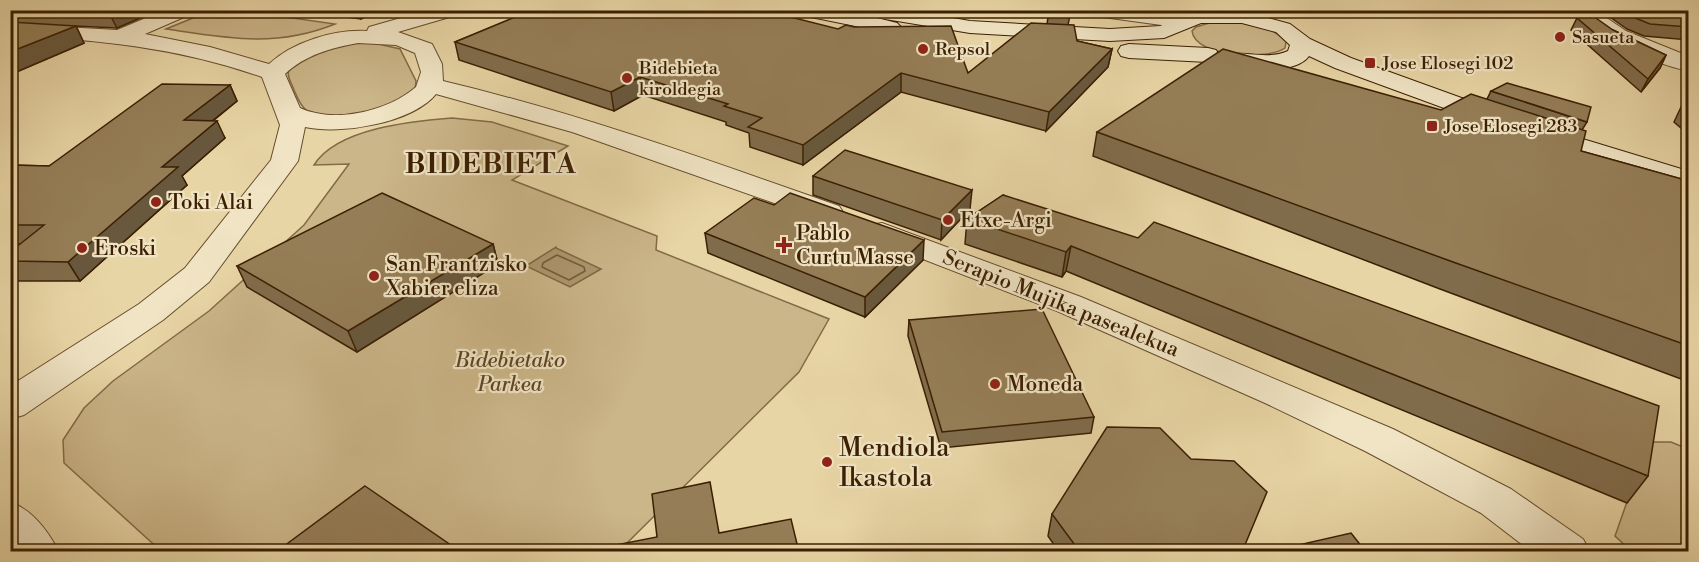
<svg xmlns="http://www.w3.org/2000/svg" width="1699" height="562" viewBox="0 0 1699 562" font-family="'Libre Bodoni',serif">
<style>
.green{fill:#cbb689;stroke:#836a46;stroke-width:1.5}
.water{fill:#ad976e;stroke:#7f6743;stroke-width:1.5}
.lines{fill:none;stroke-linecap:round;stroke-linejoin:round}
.shore{stroke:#745b38;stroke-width:1.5}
.minor-casing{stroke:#664c2b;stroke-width:2}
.secondary-casing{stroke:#3b1f02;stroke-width:2}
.minor{fill:#f0e4c4;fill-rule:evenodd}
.secondary{fill:#f0e4c4;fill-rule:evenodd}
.wall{fill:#806c4b;stroke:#3b1f02;stroke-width:1.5}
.shaded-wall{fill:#68583d;stroke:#3b1f02;stroke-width:1.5}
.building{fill:#957e57;stroke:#3b1f02;stroke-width:1.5}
.poi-dot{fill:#8f2418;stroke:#f0e4c4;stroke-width:2}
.labels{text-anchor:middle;stroke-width:4.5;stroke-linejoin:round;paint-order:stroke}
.far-poi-label{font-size:18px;fill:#3b1f02;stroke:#f0e4c4;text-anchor:start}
.poi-label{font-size:21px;fill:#3b1f02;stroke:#f0e4c4;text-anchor:start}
.street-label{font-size:21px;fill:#3b1f02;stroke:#f0e4c4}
.park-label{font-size:21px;font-style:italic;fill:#5f4524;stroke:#f0e4c4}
.near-poi-label{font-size:26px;fill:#3b1f02;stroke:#f0e4c4;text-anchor:start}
.district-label{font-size:27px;font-weight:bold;letter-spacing:1.5px;fill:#3b1f02;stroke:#f0e4c4}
</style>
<rect width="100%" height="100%" fill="#e8d5a5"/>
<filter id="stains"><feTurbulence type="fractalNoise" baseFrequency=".00333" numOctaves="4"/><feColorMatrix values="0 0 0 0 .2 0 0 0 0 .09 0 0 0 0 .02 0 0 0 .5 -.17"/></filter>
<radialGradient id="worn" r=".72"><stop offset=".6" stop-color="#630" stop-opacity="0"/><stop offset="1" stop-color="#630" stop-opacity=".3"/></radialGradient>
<path class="green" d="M210,11H243L335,24C276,48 227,38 166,29Z
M1216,21C1239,23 1270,22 1286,42L1285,48C1268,60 1195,58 1192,31L1196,27Z
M357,43H374L400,49L416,81L415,90C392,107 333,129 306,110C300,105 297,97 294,90C292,84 286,76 289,69C298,52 341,46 357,43Z
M452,118L492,122L568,146L512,180L657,236L656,250L829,319L799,372L619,551H161L64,463L63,440L84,408L113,381L209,311L304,225L349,164L314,165C337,128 413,121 452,118Z
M1648,442H1671L1688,449V551H1631L1615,536Z"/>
<path class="water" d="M556,247V248L601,269L570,287L526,266Z"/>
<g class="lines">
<path class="shore" d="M557,255L584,267L585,271L569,280L542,267L543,263Z"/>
<defs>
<path id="minor" d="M165,10H194L191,14L145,34L210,47L269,64C293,42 334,29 367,31L369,27L429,10H463L460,14L398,32L432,44L442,64L443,81C578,113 708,160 839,206L843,212L839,218L828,221L817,218L572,132L436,94C412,123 341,135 305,127L298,161L209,282L163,320L24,415L10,419V386L139,304L185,268L271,160L280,125L262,77C180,48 97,39 10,36V24L117,30ZM358,43L396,45L415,53L421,72L416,87C388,111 335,124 300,108L285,74C305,55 331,48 358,43Z
M1086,10C1121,10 1156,9 1190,18L1193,22L1190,26L1183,28L1096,16Z
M1572,10H1595L1626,31L1688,56V71C1656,64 1591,38 1572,10Z
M882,223L1081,297L1393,429L1511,489L1583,539L1590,552H1532L1481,513L1365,451L1265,403L1057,311L871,239L867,232L871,225Z
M10,502C33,510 48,531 59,552H10Z"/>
<path id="secondary" d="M796,10H839L861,15L856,10H907L970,21L1110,29L1160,26L1198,11H1243L1290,24L1310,39L1351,58L1503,113L1507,118L1503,123L1494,126L1485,123L1335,68L1309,56C1295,76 1240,70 1219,65L1216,60L1208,62L1129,58L1121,56L1118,51L1121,46L1129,44L1208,48L1216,50L1219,55C1242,49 1265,61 1288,51L1290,45L1276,32L1242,23H1201L1164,38L1110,41L970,33L873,17L897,23L901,27L897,31L890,33L806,16Z
M1540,126L1688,171V188L1531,140L1527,134L1531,128Z"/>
</defs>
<use href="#minor" class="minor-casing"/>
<use href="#secondary" class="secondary-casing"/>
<use href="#minor" class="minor"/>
<use href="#secondary" class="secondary"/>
</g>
<path class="wall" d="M10,10H159L117,28L76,26L84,43L14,73H10Z
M295,10H378L361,19Z
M515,10H763L968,73L1047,24L1049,10H1071L1068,25L1077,41L1112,49L1108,67L1046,131L901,92L803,165L750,147L749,133L726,125V122L643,95L614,111L459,60L455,42L517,17Z
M1600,10H1678L1689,20V40L1644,36L1627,29Z
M1577,18L1613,30L1666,55L1660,68L1641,92L1571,30Z
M230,85L237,101L213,121L225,138L182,176L187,185L80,281H12L10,278V252L21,244H10V165L49,166Z
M1689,90V135L1674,122Z
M1491,91L1587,122L1582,130L1581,151L1689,181V382L1440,289L1093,156L1097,132L1441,110L1487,99Z
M813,176L970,209L941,240L813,195Z
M1003,195L1648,476L1627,503L1066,271L1062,277L965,244L967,219Z
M705,233L923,260L865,317L708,253Z
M493,244L498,264L357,352L247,287L237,266Z
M909,320L1094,417L1091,433L941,448L908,336Z
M1052,514L1243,552H1059L1048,536Z"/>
<path class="shaded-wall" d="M159,10L117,28L108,11L109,10Z
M358,10H378L361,19Z
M76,26L84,43L14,73L10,67V52Z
M1112,49L1108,67L1046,131L1049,112Z
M1666,55L1660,68L1641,92L1648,79Z
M901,73V92L803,165V145Z
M640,77L643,95L614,111L611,92Z
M230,85L237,101L192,137L184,120Z
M217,121L225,138L182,176L187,185L80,281L68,262L162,167Z
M972,190L970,209L941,240L942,220Z
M924,240L923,260L865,317V297Z
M493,244L498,264L357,352L348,331Z
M1071,246L1066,271L1062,277L1066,252Z"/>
<path class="building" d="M532,10H763L838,29L846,25L854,27L951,26L968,73L1031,23L1074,25L1077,41L1112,49L1049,112L901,73L803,145L748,127L762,118L724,106L728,104L640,77L611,92L455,42Z
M1623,10H1678L1689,20V27L1650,24L1633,17Z
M1586,11L1613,30L1666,55L1648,79L1577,18Z
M10,22L76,26L10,52Z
M1223,49L1441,110L1471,94L1586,131L1581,151L1689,181V346L1453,262L1097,132Z
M1507,83L1591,107L1587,122L1491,91Z
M162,84L230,85L184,120L217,121L162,167H178L68,262L10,261V252L44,225H10V165L49,166Z
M1689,94V114L1682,109Z
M845,150L972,190L942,220L813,176Z
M382,193L493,244L348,331L237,266Z
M790,193L924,240L865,297L705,233L754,198L774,205Z
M1003,195L1138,238L1154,222L1659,406L1648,476L1071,246L1066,252L967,219Z
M1042,309L1094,417L942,432L909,320Z
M1107,427L1160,428L1191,459L1234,461L1267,492L1242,552H1080L1052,514Z
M710,482L719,533L791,519L799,552H590V550L657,537L652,494Z
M365,486L461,552H276Z
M1351,533L1366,552H1295L1294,546Z"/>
<g class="poi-dot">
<circle cx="1560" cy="37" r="6"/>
<circle cx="923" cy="49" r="6"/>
<rect x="1364" y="57" width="12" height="12" rx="3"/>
<circle cx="627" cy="78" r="6"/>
<rect x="1426" y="120" width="12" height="12" rx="3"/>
<circle cx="156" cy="202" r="6"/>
<circle cx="948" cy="220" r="6"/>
<path d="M781 236h6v6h6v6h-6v6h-6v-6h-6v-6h6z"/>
<circle cx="82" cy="248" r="6"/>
<circle cx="374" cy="276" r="6"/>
<circle cx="995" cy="384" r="6"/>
<circle cx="827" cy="462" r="6"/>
</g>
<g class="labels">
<g class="far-poi-label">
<text x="1572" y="43">Sasueta</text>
<text x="935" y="55">Repsol</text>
<text x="1382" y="69">Jose Elosegi 102</text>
<text x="639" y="74">Bidebieta<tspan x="639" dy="21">kiroldegia</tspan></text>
<text x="1444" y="132">Jose Elosegi 283</text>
</g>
<g class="poi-label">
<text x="168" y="209">Toki Alai</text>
<text x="960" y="227">Etxe-Argi</text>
<text x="796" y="240">Pablo<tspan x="796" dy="24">Curtu Masse</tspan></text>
<text x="94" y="255">Eroski</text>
<text x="386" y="271">San Frantzisko<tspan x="386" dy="24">Xabier eliza</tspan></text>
<text x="1007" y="391">Moneda</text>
</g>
<g class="street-label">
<text transform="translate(1061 303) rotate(22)" y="7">Serapio Mujika pasealekua</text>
</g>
<g class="park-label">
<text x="510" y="367">Bidebietako<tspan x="510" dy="24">Parkea</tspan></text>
</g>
<g class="near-poi-label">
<text x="839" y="456">Mendiola<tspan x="839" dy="30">Ikastola</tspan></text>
</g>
<g class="district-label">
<text x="491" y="173">BIDEBIETA</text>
</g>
</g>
<rect width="1699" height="562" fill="none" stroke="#e8d5a5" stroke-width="36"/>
<rect x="12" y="12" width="1675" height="538" fill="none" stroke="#3b1f02" stroke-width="3"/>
<rect x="18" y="18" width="1663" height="526" fill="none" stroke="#3b1f02" stroke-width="1.5"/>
<rect width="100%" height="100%" filter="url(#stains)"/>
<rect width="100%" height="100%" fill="url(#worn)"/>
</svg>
